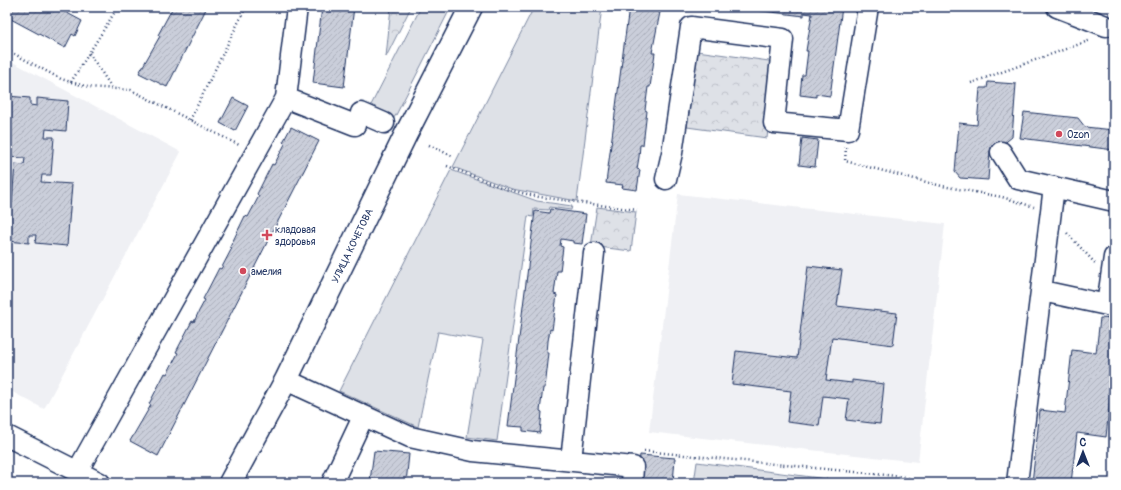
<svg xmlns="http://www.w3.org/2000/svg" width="1121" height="490" viewBox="0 0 1121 490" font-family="Pangolin,sans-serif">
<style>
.built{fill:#eff0f4}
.green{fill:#dee1e7;stroke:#7c88a2}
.park{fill:url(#park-crowns);stroke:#7c88a2}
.building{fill:url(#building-hatch);stroke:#1b2f5e}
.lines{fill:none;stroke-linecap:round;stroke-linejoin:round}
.minor-casing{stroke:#1b2f5e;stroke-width:23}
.major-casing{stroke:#1b2f5e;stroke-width:25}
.path{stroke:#1b2f5e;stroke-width:2.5;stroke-dasharray:1 3;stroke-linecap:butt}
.minor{stroke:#fff;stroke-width:20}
.major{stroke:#fff;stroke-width:22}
.poi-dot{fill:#d1495b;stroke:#fff;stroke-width:1.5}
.labels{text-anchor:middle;stroke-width:3.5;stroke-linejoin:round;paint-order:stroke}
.poi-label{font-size:10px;fill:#1b2f5e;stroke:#fff;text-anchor:start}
.street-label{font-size:10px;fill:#1b2f5e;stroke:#fff}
</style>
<defs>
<pattern id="park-crowns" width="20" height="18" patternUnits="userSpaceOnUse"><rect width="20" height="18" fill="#dee1e7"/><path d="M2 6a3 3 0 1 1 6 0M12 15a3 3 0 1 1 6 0" fill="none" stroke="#bec1c9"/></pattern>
<pattern id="building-hatch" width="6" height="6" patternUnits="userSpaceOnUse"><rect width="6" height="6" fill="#caceda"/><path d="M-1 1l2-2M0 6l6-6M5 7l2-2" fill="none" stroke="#adb1be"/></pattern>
</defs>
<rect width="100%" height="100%" fill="#fff"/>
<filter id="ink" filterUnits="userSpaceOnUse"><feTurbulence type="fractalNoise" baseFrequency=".025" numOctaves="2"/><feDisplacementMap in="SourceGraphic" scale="8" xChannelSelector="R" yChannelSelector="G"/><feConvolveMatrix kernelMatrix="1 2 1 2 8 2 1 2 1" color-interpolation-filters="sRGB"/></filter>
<g filter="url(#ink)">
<path class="built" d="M7,59L181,152L44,409L7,389Z
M678,194L945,224L918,462L649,432Z"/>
<path class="green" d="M421,7H451L396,115L393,119L368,111Z
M534,7H602L577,201L512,189L453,167Z
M451,170L537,201L572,206L571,210L549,207L548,210L534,209L533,217L528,216L497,441L467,437L483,340L438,332L418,427L339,391Z
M697,462L857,483H694Z"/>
<path class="park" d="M391,7H411L386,57Z
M697,51L776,62L767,138L687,127Z
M597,207L636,212L631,251L591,246Z"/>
<path class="building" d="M7,7H56L82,21L75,36L72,34L65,48L7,17Z
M173,7H207L167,87L139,73L160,36L158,35Z
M322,7H354L344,87L313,83Z
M629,7H661L652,53H655L650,87H648L645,110L647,111L643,145H640L639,157L637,169L640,170L637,190L622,188L623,185L606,183Z
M730,7H842L830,96L816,94V97L800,95L802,75H805L808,51H806L812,14L804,13V16Z
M988,82L1016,84L1012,137L1002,145L1001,152L990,151L988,180L960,178L955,172L959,123L977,125L980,88H987Z
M7,96L30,98V105L37,106V98L68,101L66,131L46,129L45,137H54L51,175H42L41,182L72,184L67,246L35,243L36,235H29V243L7,241V202H12L15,164L24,165L25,158L7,157Z
M233,98L248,106L235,131L220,123Z
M1024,112L1078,118L1085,127L1114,130V150L1020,138Z
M291,127L319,141L158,456L130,441L151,405L149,404L165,373L167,374L178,353L176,352L192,321L194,322L199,311L205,300L203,299L219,268L221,269L232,248L230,247L245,216L248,217L259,196L257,194L272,164L274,165L285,144L283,142Z
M802,138L818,140L815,167L799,165Z
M550,209L586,214L582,244L573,243V241L561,239L560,246L563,247L560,271H557L554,294L557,295L552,330L550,329L548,341L547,353H549L545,388H543L540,411L542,412L540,433L523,431V427L508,426L535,211L549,213Z
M808,266L842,270L837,306L897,313L893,345L832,337L826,380L852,383V380L884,384L880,424L846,420L849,399L823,396L819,426L787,422L791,391L732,384L736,351L797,358Z
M1100,318L1114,319V363L1106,437L1077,433L1071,483H1032L1040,410L1065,413L1072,350L1096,353Z
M374,451L409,454L406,483H353V479L370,481Z
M640,455L675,458L673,483H637Z"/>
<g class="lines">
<defs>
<path id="minor" d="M297,7L286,98L355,125
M1057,7L1106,26
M361,113L384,123
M1001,152L1018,179L1114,201
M666,179L672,153L691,27L783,39L774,123L848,130L868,7
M1114,257L1107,305L1114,306
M1042,291L1107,305
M286,380L410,437L473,451L633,467L632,483
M7,436L100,483
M571,460L594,253
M77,472L286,98
M332,483L363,417
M1017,483L1054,187"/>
<g id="major">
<path id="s1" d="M230,483L286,380L406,134L471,7"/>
</g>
</defs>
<use href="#minor" class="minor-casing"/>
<use href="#major" class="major-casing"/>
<path class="path" d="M7,50L61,79L88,87L131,90L239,145
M89,53L112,88
M71,82L118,7
M971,83L1091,40
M190,120L246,7
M429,145L452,156
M846,147L845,161L942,186L1002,197L1034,207
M447,166L506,189L539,197L637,210
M1067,233L1095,263
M644,451L906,477
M898,483L906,477L918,483"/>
<use href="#minor" class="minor"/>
<use href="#major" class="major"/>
</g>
</g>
<g class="poi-dot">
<circle cx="1059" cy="134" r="4"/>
<path d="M265 229h4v4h4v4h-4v4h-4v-4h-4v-4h4z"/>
<circle cx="243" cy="271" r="4"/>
</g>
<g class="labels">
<g class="poi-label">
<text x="1067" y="138">Ozon</text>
<text x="275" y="233">кладовая<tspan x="275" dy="12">здоровья</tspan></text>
<text x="251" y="275">амелия</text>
</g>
<g class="street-label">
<text dy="4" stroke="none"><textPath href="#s1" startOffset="267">УЛИЦА КОЧЕТОВА</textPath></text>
</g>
</g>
<rect width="1121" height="490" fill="none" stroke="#fff" stroke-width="24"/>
<rect x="12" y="12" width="1097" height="466" fill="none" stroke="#1b2f5e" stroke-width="1.5" filter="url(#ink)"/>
<g transform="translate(1083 452)" stroke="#ffffff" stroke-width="3" paint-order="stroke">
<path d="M0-3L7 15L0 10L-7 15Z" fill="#1b2f5e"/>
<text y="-6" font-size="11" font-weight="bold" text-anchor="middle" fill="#1b2f5e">С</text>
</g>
</svg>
